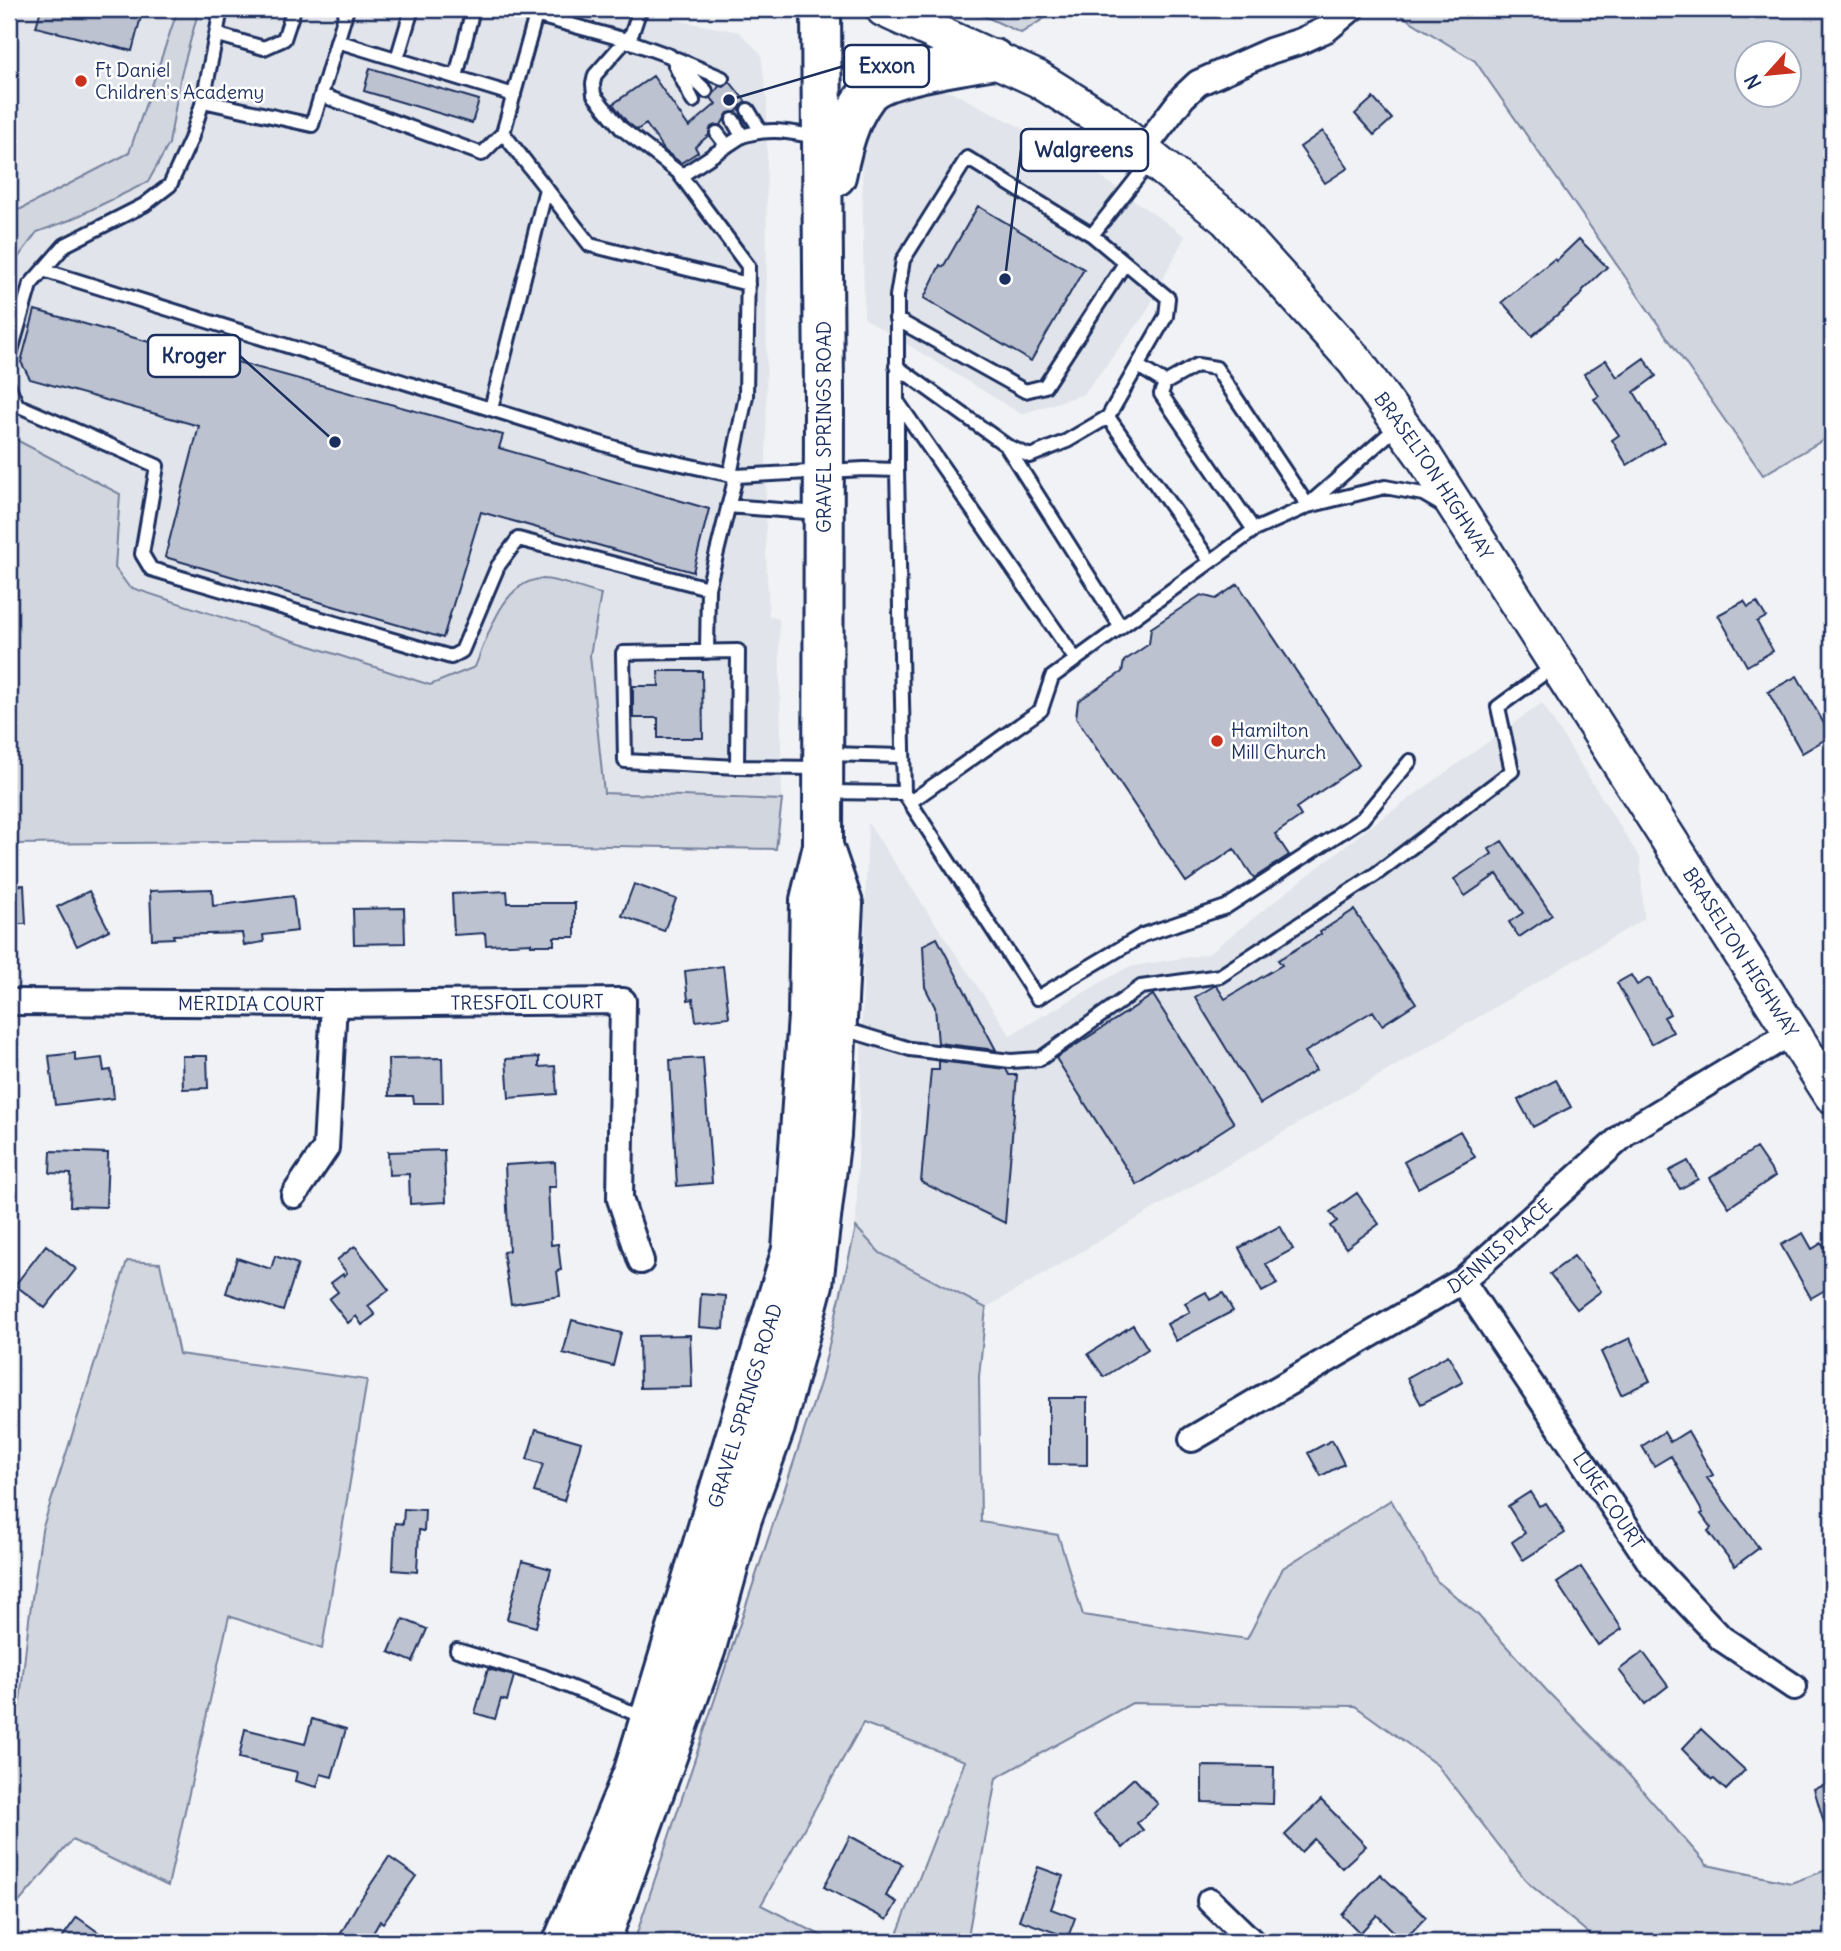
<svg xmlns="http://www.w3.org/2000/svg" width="1841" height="1951" viewBox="0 0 1841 1951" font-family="Delius,sans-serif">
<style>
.built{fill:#e1e4ea}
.green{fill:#d2d6df;stroke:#76829e;stroke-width:2;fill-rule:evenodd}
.building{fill:#bcc2d0;stroke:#1b2f5e;stroke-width:2}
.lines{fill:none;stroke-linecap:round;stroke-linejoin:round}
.lane-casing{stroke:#1b2f5e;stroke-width:18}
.street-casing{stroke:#1b2f5e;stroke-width:30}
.secondary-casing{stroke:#1b2f5e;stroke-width:40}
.primary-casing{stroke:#1b2f5e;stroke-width:44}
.lane{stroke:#fff;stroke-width:12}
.street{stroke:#fff;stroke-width:24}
.secondary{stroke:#fff;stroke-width:35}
.primary{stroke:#fff;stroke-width:38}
.poi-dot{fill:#c8321e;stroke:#fff;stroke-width:2.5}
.labels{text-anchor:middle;stroke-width:5;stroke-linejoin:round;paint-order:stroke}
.poi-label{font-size:19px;fill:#1b2f5e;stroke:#fff;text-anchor:start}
.street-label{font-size:19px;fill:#1b2f5e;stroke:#fff}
.leader{fill:none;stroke:#1b2f5e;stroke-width:2.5}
.callout-dot{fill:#1b2f5e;stroke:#fff;stroke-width:2.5}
.callout{fill:#fff;stroke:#1b2f5e;stroke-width:2.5}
.callout-label{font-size:21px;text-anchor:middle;font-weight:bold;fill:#1b2f5e}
</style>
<rect width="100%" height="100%" fill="#f1f2f5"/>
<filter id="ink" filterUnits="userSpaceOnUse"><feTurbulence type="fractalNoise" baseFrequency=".0143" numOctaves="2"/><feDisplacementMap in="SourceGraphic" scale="14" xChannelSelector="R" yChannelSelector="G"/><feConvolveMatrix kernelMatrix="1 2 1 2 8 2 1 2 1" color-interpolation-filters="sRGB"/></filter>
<g filter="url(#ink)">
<path class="built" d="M9,9H178L129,153L21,209L9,211Z
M199,9H645L686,22L739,32L761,54L767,102L766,553L769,616L779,619L782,800L604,793L590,655L600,594L501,605L475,667L430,685L129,587L115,568L120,494L9,436V270L37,232L70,220L148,182Z
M904,87L952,92L1057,146L1185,236L1146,313L1084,394L1021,414L864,318L862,150L882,103Z
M1542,703L1640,858L1644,919L986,1308L880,1253L856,1227L868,823L1010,1035L1128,967L1208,954L1359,835Z"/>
<path class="green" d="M178,9H199L181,75L169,144L148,182L70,220L37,232L9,270V211L21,209L129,153Z
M969,9H1059L1021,33Z
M1391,9H1832V435L1763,475L1475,61ZM1788,52V94H1746V52Z
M9,436L120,494L115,568L129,587L430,685L475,667C487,638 503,580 542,579C558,579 584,590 601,594L590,655L604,793L782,800L776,849L356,841L9,844Z
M856,1227L880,1253L986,1308L979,1377L981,1522L1058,1535L1083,1615L1247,1639L1283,1568L1391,1500L1437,1581L1477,1614L1549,1693L1623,1768L1707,1865L1791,1883L1832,1868V1942H1599L1528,1883L1437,1765L1355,1706L1132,1703L996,1778L967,1942H894L965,1761L863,1723L761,1905L834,1942H634L821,1380Z
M127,1261L160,1263L179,1354L367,1380L322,1649L229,1616L168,1886L72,1840L9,1914V1801L29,1619L42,1530Z"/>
<path class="building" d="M41,9H143L132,51L36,27Z
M370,68L479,100L472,123L364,91Z
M653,76L689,127L716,104L711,98L719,86L724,87L730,82L746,102L736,112L728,113L721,125L711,127L709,135L695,147L698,152L681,163L665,151L646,124L637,130L627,122L613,104Z
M1373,98L1392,119L1374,135L1355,114Z
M1323,131L1348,168L1325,183L1300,147Z
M978,206L1084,269L1031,361L924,298L940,265L943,267Z
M1579,239L1607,267L1582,291L1583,293L1532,336L1502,302L1554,259L1556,261Z
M35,310L217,361L219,357L503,435L499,448L709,509L693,572L481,512L443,638L165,557L199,426L30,379L21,362Z
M1644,358L1656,376L1634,392L1664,442L1627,465L1612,440L1619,435L1594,399L1599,396L1584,374L1606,360L1617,377Z
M1238,584L1359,765L1296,808L1301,816L1275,834L1289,855L1254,878L1234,849L1186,882L1076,718L1078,701L1122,672L1124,661L1149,644L1151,628L1201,595L1216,599Z
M1744,601L1748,607L1757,602L1766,617L1757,622L1773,651L1747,666L1718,615Z
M658,671H702L703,738H658V718H633V686H659Z
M1797,676L1831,736L1802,753L1768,692Z
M1502,841L1552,915L1519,937L1509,922L1523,913L1497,874L1465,896L1454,879L1492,854L1489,849Z
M634,884L676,899L664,931L622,916Z
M24,885L26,924H9V886Z
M212,889L213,906L293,896L297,931L263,935L264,942L244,945L242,933L173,935L174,938L152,939L150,891Z
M89,891L109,930L77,946L57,907Z
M507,891L508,903H575V937H554V945H531V943L486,945L485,933L454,935L452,894Z
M404,908L405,943L354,944L353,909Z
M1354,910L1416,1003L1382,1025L1373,1011L1305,1052L1316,1070L1260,1104L1195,997L1216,985L1225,999L1282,965L1278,960L1321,934L1320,932Z
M937,938L996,1050L938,1043L935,1007L925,987L923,945Z
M723,966L729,1017L696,1021L693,999L688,1000L685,971Z
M1631,975L1637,985L1649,978L1670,1014L1664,1017L1673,1032L1651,1044L1617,983Z
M1153,995L1234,1123L1137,1185L1056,1058Z
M75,1053V1061L102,1058L104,1071L111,1070L114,1098L55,1105L49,1056Z
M182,1056H207L208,1088L183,1089Z
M539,1057V1067L555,1066L557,1094L509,1098L506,1059Z
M442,1058L443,1103H414L413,1096H389L388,1059Z
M703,1058L712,1183L677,1186L670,1060Z
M939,1061L1006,1069L1009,1075H1017L1005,1223L921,1182L931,1070H939Z
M1556,1080L1571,1107L1533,1127L1518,1100Z
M1460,1131L1475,1157L1418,1188L1404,1162Z
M1756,1148L1775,1176L1729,1207L1710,1178Z
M444,1150L446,1202L410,1204L409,1174L389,1175L388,1152Z
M51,1151L108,1153L106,1207L70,1206L71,1174L50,1173Z
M1688,1161L1698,1179L1680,1189L1669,1171Z
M555,1162L556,1187H548L551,1245L558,1244L561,1270L557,1271L560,1296L511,1304L503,1252L509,1251L505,1165Z
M1357,1193L1379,1224L1346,1248L1330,1226L1337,1221L1330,1212Z
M1280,1226L1293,1249L1266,1264L1277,1284L1262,1292L1239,1248Z
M1803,1233L1812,1249L1822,1243L1832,1261V1286L1811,1298L1781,1245Z
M46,1245L76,1269L45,1308L15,1285Z
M355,1246L389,1290L368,1306L375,1315L362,1325L356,1316L348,1323L329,1299L338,1292L331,1283L343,1274L344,1276L347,1273L337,1260Z
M275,1256L298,1264L283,1311L226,1293L237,1258L271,1269Z
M1574,1256L1601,1291L1577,1309L1550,1274Z
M1206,1292L1210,1300L1223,1293L1233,1311L1176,1341L1167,1324L1190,1312L1185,1303Z
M701,1294L726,1296L724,1329L699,1327Z
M572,1320L621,1333L613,1366L563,1353Z
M1133,1325L1148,1349L1104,1377L1088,1354Z
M690,1335L692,1387L640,1388L639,1336Z
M1630,1338L1650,1381L1621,1395L1601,1352Z
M1448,1355L1463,1382L1421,1404L1407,1378Z
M1049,1398H1087V1465L1049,1464Z
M536,1429L581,1442L564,1501L534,1492L543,1464L527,1459Z
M1688,1431L1713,1475L1707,1478L1759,1548L1735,1566L1708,1531L1711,1528L1701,1514L1703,1513L1671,1456L1654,1466L1642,1446L1664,1432L1670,1442Z
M1332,1440L1344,1464L1321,1476L1308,1453Z
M1530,1492L1539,1506L1546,1503L1565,1533L1523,1560L1512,1542L1525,1533L1508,1506Z
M404,1509L425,1510L424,1531L419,1530L417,1572L393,1570L395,1523L403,1524Z
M522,1561L551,1569L536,1627L507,1619Z
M1581,1567L1622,1629L1598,1645L1557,1583Z
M403,1619L427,1629L413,1662L389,1652Z
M1643,1652L1668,1686L1645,1704L1619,1670Z
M488,1669L514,1676L507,1701L501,1699L495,1719L475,1713Z
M312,1719L346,1729L332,1777L321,1774L317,1787L295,1781L297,1772L239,1758L245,1729L305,1744Z
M1701,1729L1745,1770L1726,1790L1714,1779L1712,1780L1682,1749Z
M1202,1766L1274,1767L1273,1804L1202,1802Z
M1134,1778L1158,1804L1137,1823L1143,1830L1123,1848L1093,1815Z
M1832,1783V1835L1828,1836L1814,1789Z
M1321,1800L1366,1846L1342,1868L1314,1839L1301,1852L1285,1835Z
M850,1836L902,1864L886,1896L897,1902L887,1920L824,1887Z
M389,1857L416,1876L383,1923L380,1921L368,1942H336L357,1905Z
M1038,1867L1063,1876L1051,1909L1075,1918L1068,1937L1019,1920Z
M1380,1874L1426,1917L1403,1941L1377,1915L1360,1933L1342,1915Z
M77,1917L112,1942H59Z"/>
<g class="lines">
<defs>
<path id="lane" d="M221,9L217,30L222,36L264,48L284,39L294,9
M513,9L626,40L670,56L706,91
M640,9L632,33L595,75L593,84L594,95L621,128L678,172L748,266L746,396L730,475
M536,15L503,133L590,245L748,284
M337,41L514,95
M397,59L412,9
M677,59L722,78
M675,65L693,101
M456,77L473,9
M321,95L482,154L503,133
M203,101L217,30
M748,110L760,130
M717,133L727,146
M742,136C770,127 788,132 817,137
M681,176L742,136L733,120
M43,270L632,453L736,476L708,588
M896,319L1025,391L1045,386L1125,263
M9,358L30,285L65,245L144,205L170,185L191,139L203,101L312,125L347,9
M896,366L1007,446L1030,456L1067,441L1108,417L1166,316L1168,298L1092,235
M1138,366L1165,383
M9,387L17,405L157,466L142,554L151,569L451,657L462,651L498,566L518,539L708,588L707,652
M897,401L1076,660
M491,409L546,189
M1108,417L1210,561
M1007,447L1121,627
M897,470L904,793L1037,998L1143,935L1226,907L1362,819L1410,761
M736,476L864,469L897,470V296L903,260L967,158L1092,235L1152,159
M1309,504L1398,426
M728,506L819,513
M1254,530L1161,394L1165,383L1197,365L1216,368L1308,506
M829,754L902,756
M737,767L738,651L623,653L625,761L737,767L820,768
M827,792L904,793
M910,802L1041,710L1052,677L1254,530L1308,506L1385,487L1423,494L1442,505
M840,1032L857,1033L910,1049L1011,1061L1040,1059L1141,987L1220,976L1376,874L1512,771L1498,707L1554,666
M457,1650L543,1676L646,1718"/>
<g id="street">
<path d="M1142,151L1183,97L1198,83L1270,51L1301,41L1327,29L1351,9"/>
<path id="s1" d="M9,1002L334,1004L623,1001L620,1199L641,1261"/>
<path d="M294,1195L326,1148L334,1004"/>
<path id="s2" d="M1462,1281L1652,1565L1721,1638L1794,1687"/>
<path id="s3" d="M1192,1439L1462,1281L1627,1132L1792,1032"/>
<path d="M1210,1901L1252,1942"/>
</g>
<g id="secondary">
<path id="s4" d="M884,9L1038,79L1105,121L1227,219L1355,361L1423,455L1832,1095"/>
</g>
<g id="primary">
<path d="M836,176C842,148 848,120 866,96C881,75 968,64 994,59"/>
<path id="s5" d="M563,1942L634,1771L792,1250L808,1016L810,900L823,846L824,397L821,9"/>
<path d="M600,1942L706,1648L742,1518L775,1427L813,1284L831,1135L843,904L823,846"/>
</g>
</defs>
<use href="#lane" class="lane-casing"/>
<use href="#street" class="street-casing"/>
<use href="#secondary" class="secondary-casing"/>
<use href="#primary" class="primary-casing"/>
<use href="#lane" class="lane"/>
<use href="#street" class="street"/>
<use href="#secondary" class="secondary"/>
<use href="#primary" class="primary"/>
</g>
</g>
<g class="poi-dot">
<circle cx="81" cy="81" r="7"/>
<circle cx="1217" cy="741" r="7"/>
</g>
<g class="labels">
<g class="poi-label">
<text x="95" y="77">Ft Daniel<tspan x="95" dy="22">Children's Academy</tspan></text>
<text x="1231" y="737">Hamilton<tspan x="1231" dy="22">Mill Church</tspan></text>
</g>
<g class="street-label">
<text transform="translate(824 427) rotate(-90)" y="7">GRAVEL SPRINGS ROAD</text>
<text dy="7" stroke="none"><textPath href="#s4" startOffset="735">BRASELTON HIGHWAY</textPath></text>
<text dy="7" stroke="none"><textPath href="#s4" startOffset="1302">BRASELTON HIGHWAY</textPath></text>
<text dy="7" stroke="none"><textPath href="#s1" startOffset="518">TRESFOIL COURT</textPath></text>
<text dy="7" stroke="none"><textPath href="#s1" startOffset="242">MERIDIA COURT</textPath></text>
<text dy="7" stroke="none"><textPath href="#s3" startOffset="364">DENNIS PLACE</textPath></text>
<text dy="7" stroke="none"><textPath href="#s5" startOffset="567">GRAVEL SPRINGS ROAD</textPath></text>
<text dy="7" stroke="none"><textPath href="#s2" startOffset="264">LUKE COURT</textPath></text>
</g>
</g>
<path class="leader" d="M729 100L844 66M1005 279L1021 150M335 442L240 356"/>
<g class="callout-dot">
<circle cx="729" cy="100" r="7"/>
<circle cx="1005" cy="279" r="7"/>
<circle cx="335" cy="442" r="7"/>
</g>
<g class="callout">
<rect x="844" y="45" width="85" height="42" rx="7"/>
<rect x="1021" y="129" width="127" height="42" rx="7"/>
<rect x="148" y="335" width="92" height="42" rx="7"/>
</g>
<g class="callout-label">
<text x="887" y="73">Exxon</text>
<text x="1084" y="157">Walgreens</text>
<text x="194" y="363">Kroger</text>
</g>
<rect width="1841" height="1951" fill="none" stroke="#fff" stroke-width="35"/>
<rect x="18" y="18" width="1806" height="1916" fill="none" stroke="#1b2f5e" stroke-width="2.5" filter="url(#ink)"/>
<g transform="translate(1768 74) rotate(243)"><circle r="33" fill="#ffffff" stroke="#a4acbf" stroke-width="2"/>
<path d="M0-5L12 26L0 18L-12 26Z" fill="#c8321e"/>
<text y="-10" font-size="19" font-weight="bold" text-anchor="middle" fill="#1b2f5e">N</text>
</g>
</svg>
